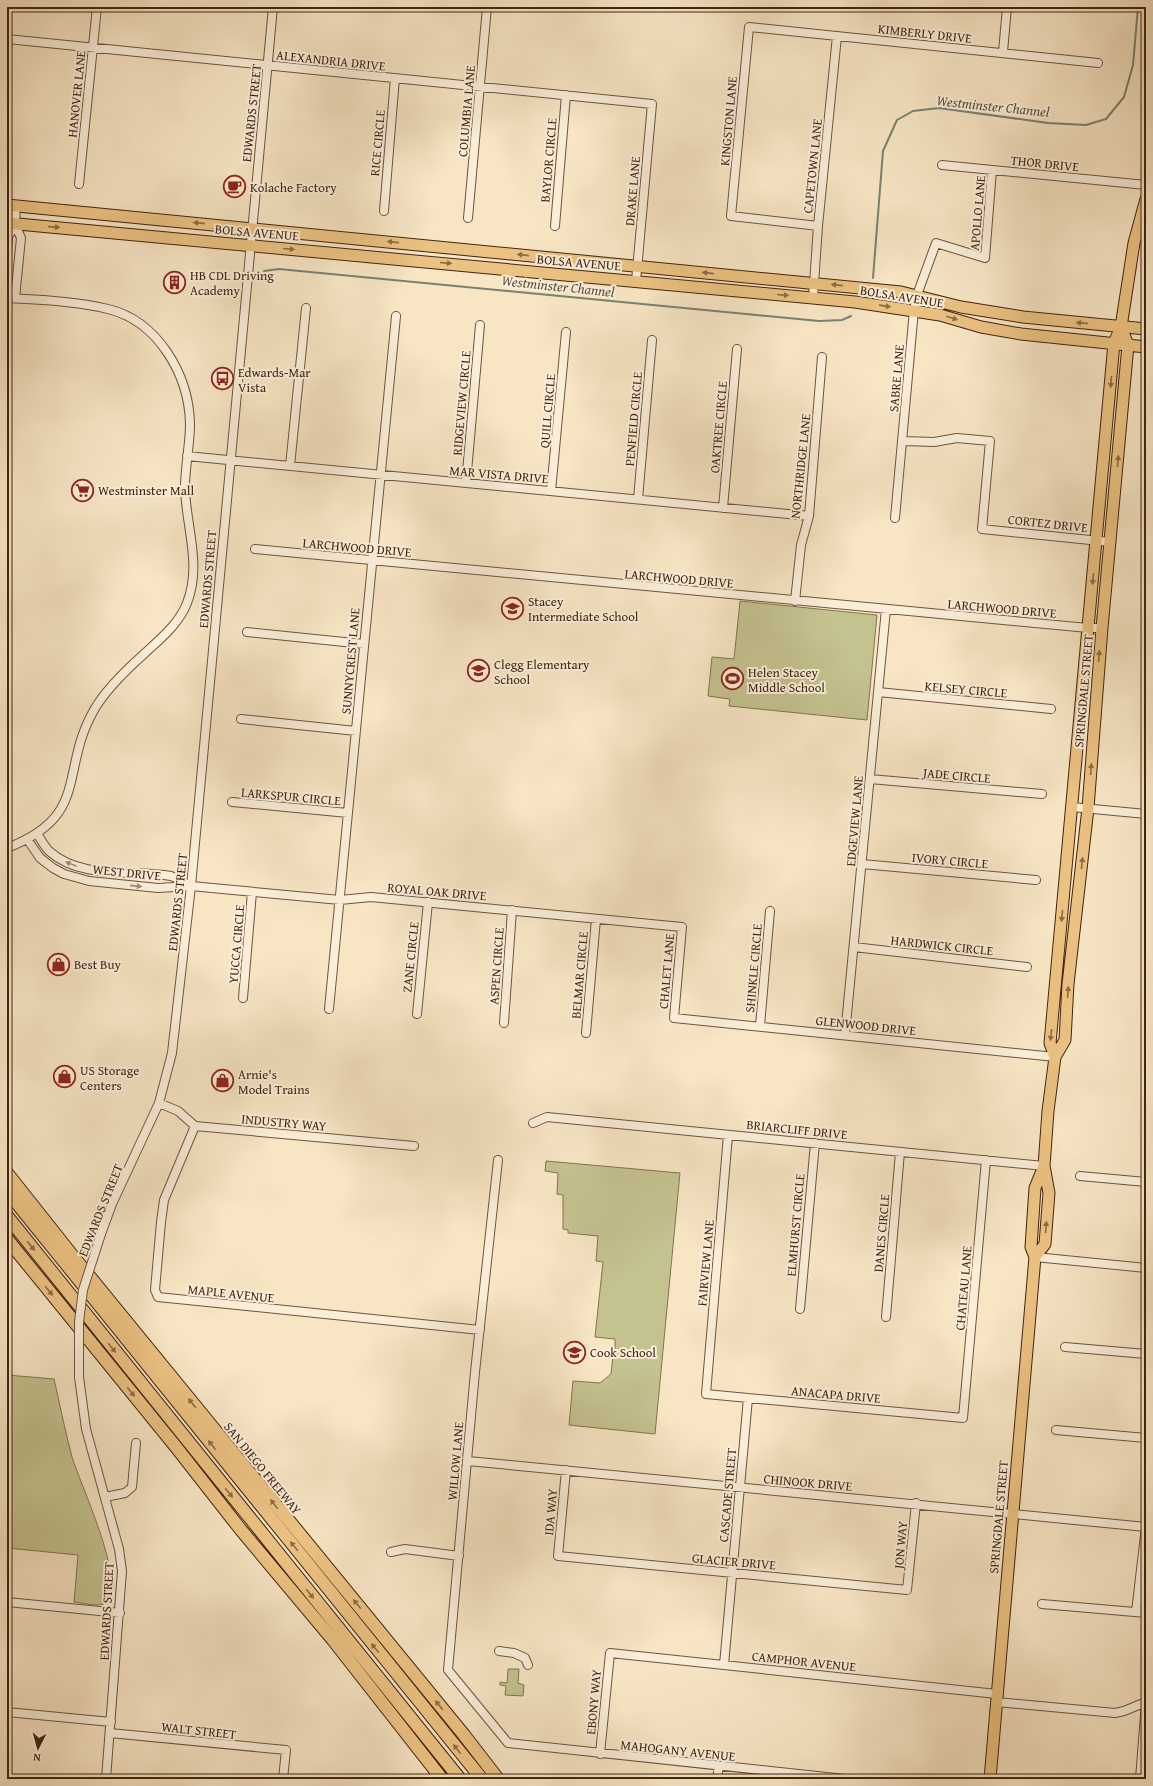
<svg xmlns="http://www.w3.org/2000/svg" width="1153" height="1786" viewBox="0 0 1153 1786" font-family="'Gentium Book Plus',serif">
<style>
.green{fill:#c4c28f;stroke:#837350}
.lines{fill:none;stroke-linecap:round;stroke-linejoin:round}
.stream{stroke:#798270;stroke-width:2}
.minor-casing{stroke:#6f543e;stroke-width:10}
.major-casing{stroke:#422411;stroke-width:13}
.highway-casing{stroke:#422411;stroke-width:14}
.minor{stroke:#faeed9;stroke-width:8}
.major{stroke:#ecc282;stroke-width:11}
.highway{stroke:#ecc282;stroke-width:12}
.minor-bridge-casing{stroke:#6f543e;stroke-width:10;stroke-linecap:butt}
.minor-bridge{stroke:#faeed9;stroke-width:8}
.oneway{fill:#8e6b44}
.oneway2{fill:#9e8975}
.labels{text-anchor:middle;stroke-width:4;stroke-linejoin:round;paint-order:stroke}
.street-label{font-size:13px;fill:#422411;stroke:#faeed9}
.poi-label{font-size:13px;fill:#422411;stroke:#faeed9;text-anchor:start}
.water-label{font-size:14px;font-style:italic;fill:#5e5340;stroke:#faeed9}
</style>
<rect width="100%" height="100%" fill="#f7e5c4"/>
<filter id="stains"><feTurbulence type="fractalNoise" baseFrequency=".005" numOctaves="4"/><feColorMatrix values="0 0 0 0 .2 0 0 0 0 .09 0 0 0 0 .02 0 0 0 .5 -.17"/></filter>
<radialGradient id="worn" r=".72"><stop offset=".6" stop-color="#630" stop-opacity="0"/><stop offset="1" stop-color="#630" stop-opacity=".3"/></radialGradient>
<path class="green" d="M740,601L877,615L867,720L729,706L730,699L708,696L712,657L734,659Z
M546,1161L680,1173L655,1434L569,1425L573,1381L600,1383L611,1374L613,1356H615V1339L595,1337L603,1262L596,1261L598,1236L568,1233V1230L563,1229V1195L557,1194L558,1173L545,1171Z
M7,1375L54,1379C60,1405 65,1431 72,1457C79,1481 127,1583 107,1602C100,1608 83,1603 74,1602L78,1555L7,1548Z
M508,1669H519L518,1683L524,1685L523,1696L505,1695L506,1686L500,1685V1682L507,1683Z"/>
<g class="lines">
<path class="stream" d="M264,271L279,269L819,321L842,320L851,316
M873,278L883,151L897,120L913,111L939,108L1048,123L1086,125L1106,119L1124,97L1133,65L1138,7"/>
<defs>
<path id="minor" d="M7,39L652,104L636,281
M1003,52L1007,7
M942,165L1146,185
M79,184L97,7
M384,211L395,78
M468,218L487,7
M555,226L566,95
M818,226L731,216L749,27L1098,63
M7,252L8,237L15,224L16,206
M7,298C40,300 76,301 108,309C158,321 189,375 190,424C190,445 185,466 185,488C186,527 202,565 187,603C179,624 160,639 144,654C126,670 106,689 94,710C59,771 91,816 7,848
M15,298L21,238L15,224
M813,298L818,226L837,36
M903,441L934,442L957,438L990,441L982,529L1110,542
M187,456L809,516
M290,466L306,308
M466,483L480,325
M551,491L566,332
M638,499L652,340
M723,508L737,349
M895,518L914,310L917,295L936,243L985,258L992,170
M255,549L1088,628H1102
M795,601L801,545L809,516L822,357
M247,632L364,644
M878,692L1051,709
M241,719L356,731
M870,779L1042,794
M232,802L348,813
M1072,807L1146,814
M37,834C41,839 44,846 49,851C81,880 132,869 171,876C177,878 184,883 190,886
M27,839L40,858L53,868L64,874L89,881L158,888L191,886L340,900L371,897L682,927L674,1018L1055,1057
M862,864L1036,880
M854,947L1027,967
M243,998L252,892
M329,1009L396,316
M417,1014L428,902
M504,1023L512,910
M760,1026L770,911
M586,1033L596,919
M845,1035L886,609
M159,1103L178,1111L195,1126L414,1146
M533,1123L547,1117L1044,1166
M195,1126L164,1200L161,1222L155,1290L158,1297L480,1330
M728,1135L706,1394L963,1418L986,1160
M498,1160L475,1372L448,1670L508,1743L845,1779
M1080,1176L1146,1182
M101,1234L112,1204L159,1103L172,1053L191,886L273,7
M1035,1257L1146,1268
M800,1309L815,1143
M886,1317L900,1152
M1065,1347L1146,1354
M79,1377L86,1429L119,1549L122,1571L106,1779
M1056,1430L1146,1438
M468,1461L1146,1527L1136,1612
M566,1470L558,1556L907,1590L916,1503
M105,1497L125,1493L132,1487L136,1443
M391,1552L405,1549L459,1556
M7,1602L120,1613
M1042,1604L1146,1613
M499,1651L514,1653L525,1658L528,1665
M724,1665L748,1398
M996,1702L1115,1713L1124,1711L1146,1702
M7,1712L111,1722
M110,1733L286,1750L283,1779
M600,1754L610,1653L997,1694
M717,1779L719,1766
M1140,1779L1146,1702"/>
<path id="major" d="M7,205L901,292L961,307L1023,317L1146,329
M7,223L855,302L940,315L981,327L1021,334L1146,347
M1055,1057L1050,1043L1114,343L1121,327L1134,243L1146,199
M1035,1257L1045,1244L1049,1193L1044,1166L1048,1111L1055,1057L1065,1040L1068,984L1088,808L1102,628L1128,345L1121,327
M990,1779L1035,1257L1031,1247L1035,1188L1044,1166"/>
<path id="highway" d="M7,1173L72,1255L464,1735L498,1779
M7,1191L482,1779
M7,1216L460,1779
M7,1239L176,1447L241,1530L333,1640L442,1779"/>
</defs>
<use href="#minor" class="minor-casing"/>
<use href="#major" class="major-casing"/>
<use href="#highway" class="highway-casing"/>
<use href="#minor" class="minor"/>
<use href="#major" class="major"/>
<use href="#highway" class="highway"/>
<defs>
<path id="minor-bridge" d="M79,1377V1322L83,1290L101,1234"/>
</defs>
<use href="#minor-bridge" class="minor-bridge-casing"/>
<use href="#minor-bridge" class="minor-bridge"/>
</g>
<defs><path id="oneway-solid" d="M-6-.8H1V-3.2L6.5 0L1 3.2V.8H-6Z"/></defs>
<g class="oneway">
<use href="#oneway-solid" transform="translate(199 223) rotate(-174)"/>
<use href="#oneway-solid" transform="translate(54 227) rotate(5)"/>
<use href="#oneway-solid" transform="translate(393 242) rotate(-174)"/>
<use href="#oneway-solid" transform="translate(289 249) rotate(5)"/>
<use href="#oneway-solid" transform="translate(523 255) rotate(-174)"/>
<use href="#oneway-solid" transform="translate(446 263) rotate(5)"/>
<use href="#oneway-solid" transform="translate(708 273) rotate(-174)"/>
<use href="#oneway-solid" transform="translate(837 285) rotate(-174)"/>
<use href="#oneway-solid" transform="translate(783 295) rotate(5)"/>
<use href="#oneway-solid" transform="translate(885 306) rotate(8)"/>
<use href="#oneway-solid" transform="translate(952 318) rotate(17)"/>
<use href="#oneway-solid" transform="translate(1082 323) rotate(-175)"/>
<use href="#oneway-solid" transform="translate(1111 382) rotate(95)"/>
<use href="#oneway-solid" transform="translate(1118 461) rotate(-85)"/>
<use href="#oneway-solid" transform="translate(1093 579) rotate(95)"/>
<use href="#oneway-solid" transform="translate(1099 656) rotate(-85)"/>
<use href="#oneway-solid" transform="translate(1091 769) rotate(-86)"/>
<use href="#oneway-solid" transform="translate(1082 863) rotate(-84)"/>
<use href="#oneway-solid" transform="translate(1062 916) rotate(95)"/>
<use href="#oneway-solid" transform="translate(1068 992) rotate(-86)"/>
<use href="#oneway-solid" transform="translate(1051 1035) rotate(97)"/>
<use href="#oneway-solid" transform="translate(1046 1227) rotate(-86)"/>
<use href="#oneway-solid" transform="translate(31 1246) rotate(51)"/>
<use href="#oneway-solid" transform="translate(49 1291) rotate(51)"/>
<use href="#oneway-solid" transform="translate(112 1348) rotate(51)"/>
<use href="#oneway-solid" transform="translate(131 1392) rotate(51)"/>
<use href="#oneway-solid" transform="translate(192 1403) rotate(-129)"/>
<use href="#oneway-solid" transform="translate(212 1445) rotate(-129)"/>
<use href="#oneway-solid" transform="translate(229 1493) rotate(51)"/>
<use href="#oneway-solid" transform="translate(274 1504) rotate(-129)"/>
<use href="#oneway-solid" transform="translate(294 1546) rotate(-129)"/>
<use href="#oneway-solid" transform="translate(310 1594) rotate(51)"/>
<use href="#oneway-solid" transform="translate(357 1604) rotate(-129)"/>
<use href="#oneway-solid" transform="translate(375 1648) rotate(-129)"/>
<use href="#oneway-solid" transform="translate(439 1705) rotate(-129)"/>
<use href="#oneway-solid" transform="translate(457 1749) rotate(-129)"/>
</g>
<g class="oneway2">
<use href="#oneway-solid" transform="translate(71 864) rotate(-158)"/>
<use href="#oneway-solid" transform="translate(136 886) rotate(6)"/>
</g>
<defs>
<symbol id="cafe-ring" viewBox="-11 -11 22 22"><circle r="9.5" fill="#faeed9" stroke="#8f2418" stroke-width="1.5"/><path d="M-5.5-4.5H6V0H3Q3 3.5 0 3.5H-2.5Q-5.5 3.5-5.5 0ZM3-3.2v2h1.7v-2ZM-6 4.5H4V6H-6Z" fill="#8f2418"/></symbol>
<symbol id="building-ring" viewBox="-11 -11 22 22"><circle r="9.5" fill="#faeed9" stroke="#8f2418" stroke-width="1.5"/><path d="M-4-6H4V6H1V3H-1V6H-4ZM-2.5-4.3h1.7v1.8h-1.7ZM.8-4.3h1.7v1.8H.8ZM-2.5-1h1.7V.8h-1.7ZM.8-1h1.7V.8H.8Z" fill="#8f2418"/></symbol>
<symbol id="bus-ring" viewBox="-11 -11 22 22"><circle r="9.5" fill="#faeed9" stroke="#8f2418" stroke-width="1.5"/><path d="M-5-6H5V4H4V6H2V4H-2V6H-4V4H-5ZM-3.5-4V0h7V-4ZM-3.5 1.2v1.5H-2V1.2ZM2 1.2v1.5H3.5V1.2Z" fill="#8f2418"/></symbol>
<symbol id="supermarket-ring" viewBox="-11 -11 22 22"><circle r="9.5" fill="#faeed9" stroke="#8f2418" stroke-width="1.5"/><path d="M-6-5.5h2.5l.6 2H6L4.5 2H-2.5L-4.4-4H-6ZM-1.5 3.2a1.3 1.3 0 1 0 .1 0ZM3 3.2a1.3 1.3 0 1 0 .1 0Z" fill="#8f2418"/></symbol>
<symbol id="school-ring" viewBox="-11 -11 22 22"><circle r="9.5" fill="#faeed9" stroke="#8f2418" stroke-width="1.5"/><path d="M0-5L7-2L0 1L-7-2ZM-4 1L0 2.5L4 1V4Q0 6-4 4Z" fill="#8f2418"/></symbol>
<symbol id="stadium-ring" viewBox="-11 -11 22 22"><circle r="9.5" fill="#faeed9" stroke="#8f2418" stroke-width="1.5"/><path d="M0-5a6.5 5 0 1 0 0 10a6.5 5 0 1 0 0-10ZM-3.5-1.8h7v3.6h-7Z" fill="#8f2418"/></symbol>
<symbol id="shop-ring" viewBox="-11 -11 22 22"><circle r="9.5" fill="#faeed9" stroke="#8f2418" stroke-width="1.5"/><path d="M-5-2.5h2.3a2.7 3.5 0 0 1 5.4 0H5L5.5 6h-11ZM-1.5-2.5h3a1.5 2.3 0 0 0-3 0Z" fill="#8f2418"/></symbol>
</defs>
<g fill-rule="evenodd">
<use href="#cafe-ring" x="222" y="174" width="25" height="25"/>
<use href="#building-ring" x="162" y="270" width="25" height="25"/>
<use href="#bus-ring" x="210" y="366" width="25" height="25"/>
<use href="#supermarket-ring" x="70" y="478" width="25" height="25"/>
<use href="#school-ring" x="500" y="596" width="25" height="25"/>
<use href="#school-ring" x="466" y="658" width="25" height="25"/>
<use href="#stadium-ring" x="720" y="666" width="25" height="25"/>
<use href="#shop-ring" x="46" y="952" width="25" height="25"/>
<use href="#shop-ring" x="52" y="1064" width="25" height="25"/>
<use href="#shop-ring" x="210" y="1068" width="25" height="25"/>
<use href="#school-ring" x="562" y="1340" width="25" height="25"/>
</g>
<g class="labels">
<g class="street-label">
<text transform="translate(925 33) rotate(6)" y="5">KIMBERLY DRIVE</text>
<text transform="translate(331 60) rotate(6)" y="5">ALEXANDRIA DRIVE</text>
<text transform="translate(76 94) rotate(-84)" y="5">HANOVER LANE</text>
<text transform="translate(466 111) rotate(-85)" y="5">COLUMBIA LANE</text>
<text transform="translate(251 113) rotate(-84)" y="5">EDWARDS STREET</text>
<text transform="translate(728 121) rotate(-85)" y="5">KINGSTON LANE</text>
<text transform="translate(377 143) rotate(-85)" y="5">RICE CIRCLE</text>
<text transform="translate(548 160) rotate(-85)" y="5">BAYLOR CIRCLE</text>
<text transform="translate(1045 163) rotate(6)" y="5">THOR DRIVE</text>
<text transform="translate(812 166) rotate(-84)" y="5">CAPETOWN LANE</text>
<text transform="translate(632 191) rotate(-85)" y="5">DRAKE LANE</text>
<text transform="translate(977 213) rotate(-85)" y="5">APOLLO LANE</text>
<text transform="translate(257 232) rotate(5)" y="5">BOLSA AVENUE</text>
<text transform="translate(579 262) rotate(5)" y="5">BOLSA AVENUE</text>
<text transform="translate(902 296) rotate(9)" y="5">BOLSA AVENUE</text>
<text transform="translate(896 378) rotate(-85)" y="5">SABRE LANE</text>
<text transform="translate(461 403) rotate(-85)" y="5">RIDGEVIEW CIRCLE</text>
<text transform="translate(547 411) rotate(-85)" y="5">QUILL CIRCLE</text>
<text transform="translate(633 419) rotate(-85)" y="5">PENFIELD CIRCLE</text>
<text transform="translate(718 427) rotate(-85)" y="5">OAKTREE CIRCLE</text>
<text transform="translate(800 466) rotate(-84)" y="5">NORTHRIDGE LANE</text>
<text transform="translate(499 474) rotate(5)" y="5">MAR VISTA DRIVE</text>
<text transform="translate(1048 523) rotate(6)" y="5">CORTEZ DRIVE</text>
<text transform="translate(357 547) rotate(5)" y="5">LARCHWOOD DRIVE</text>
<text transform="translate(679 578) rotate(5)" y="5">LARCHWOOD DRIVE</text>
<text transform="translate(207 579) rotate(-85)" y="5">EDWARDS STREET</text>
<text transform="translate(1002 608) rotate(5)" y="5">LARCHWOOD DRIVE</text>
<text transform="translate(350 661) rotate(-85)" y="5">SUNNYCREST LANE</text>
<text transform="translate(966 689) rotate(5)" y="5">KELSEY CIRCLE</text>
<text transform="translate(1083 691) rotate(-85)" y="5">SPRINGDALE STREET</text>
<text transform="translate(957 775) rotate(5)" y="5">JADE CIRCLE</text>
<text transform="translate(291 796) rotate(5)" y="5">LARKSPUR CIRCLE</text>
<text transform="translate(854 821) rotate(-85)" y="5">EDGEVIEW LANE</text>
<text transform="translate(950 860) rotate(5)" y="5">IVORY CIRCLE</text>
<text transform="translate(127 872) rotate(6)" y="5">WEST DRIVE</text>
<text transform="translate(437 891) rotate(5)" y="5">ROYAL OAK DRIVE</text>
<text transform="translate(177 902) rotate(-84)" y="5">EDWARDS STREET</text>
<text transform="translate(236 944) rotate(-85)" y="5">YUCCA CIRCLE</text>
<text transform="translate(942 945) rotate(6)" y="5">HARDWICK CIRCLE</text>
<text transform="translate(410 957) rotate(-84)" y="5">ZANE CIRCLE</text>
<text transform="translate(496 966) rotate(-86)" y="5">ASPEN CIRCLE</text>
<text transform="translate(753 968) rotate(-85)" y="5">SHINKLE CIRCLE</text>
<text transform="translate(666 971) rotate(-85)" y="5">CHALET LANE</text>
<text transform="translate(579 975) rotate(-85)" y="5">BELMAR CIRCLE</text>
<text transform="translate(866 1025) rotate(6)" y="5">GLENWOOD DRIVE</text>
<text transform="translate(284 1122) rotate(5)" y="5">INDUSTRY WAY</text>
<text transform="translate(797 1129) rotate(6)" y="5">BRIARCLIFF DRIVE</text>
<text transform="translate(100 1210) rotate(-68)" y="5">EDWARDS STREET</text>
<text transform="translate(795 1225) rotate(-85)" y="5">ELMHURST CIRCLE</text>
<text transform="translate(881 1233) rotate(-85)" y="5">DANES CIRCLE</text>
<text transform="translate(705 1263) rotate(-85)" y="5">FAIRVIEW LANE</text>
<text transform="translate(963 1288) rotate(-85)" y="5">CHATEAU LANE</text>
<text transform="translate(231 1293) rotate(6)" y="5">MAPLE AVENUE</text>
<text transform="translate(836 1394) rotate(5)" y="5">ANACAPA DRIVE</text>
<text transform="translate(455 1461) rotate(-85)" y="5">WILLOW LANE</text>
<text transform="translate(263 1468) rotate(51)" y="5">SAN DIEGO FREEWAY</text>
<text transform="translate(808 1482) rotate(5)" y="5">CHINOOK DRIVE</text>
<text transform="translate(727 1495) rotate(-85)" y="5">CASCADE STREET</text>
<text transform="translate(550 1512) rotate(-85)" y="5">IDA WAY</text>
<text transform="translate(998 1517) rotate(-85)" y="5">SPRINGDALE STREET</text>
<text transform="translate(900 1545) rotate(-85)" y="5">JON WAY</text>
<text transform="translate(734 1561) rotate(5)" y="5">GLACIER DRIVE</text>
<text transform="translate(106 1611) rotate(-87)" y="5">EDWARDS STREET</text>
<text transform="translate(804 1661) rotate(6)" y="5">CAMPHOR AVENUE</text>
<text transform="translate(593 1702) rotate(-85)" y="5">EBONY WAY</text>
<text transform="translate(199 1730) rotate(6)" y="5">WALT STREET</text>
<text transform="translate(678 1750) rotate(6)" y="5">MAHOGANY AVENUE</text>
</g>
<g class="poi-label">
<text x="250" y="192">Kolache Factory</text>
<text x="190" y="280">HB CDL Driving<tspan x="190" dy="15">Academy</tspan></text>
<text x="238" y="377">Edwards-Mar<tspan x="238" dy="15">Vista</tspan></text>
<text x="98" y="495">Westminster Mall</text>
<text x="528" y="606">Stacey<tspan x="528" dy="15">Intermediate School</tspan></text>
<text x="494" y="669">Clegg Elementary<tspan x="494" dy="15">School</tspan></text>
<text x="748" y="677">Helen Stacey<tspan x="748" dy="15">Middle School</tspan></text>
<text x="74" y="969">Best Buy</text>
<text x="80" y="1075">US Storage<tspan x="80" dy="15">Centers</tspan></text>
<text x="238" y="1079">Arnie's<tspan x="238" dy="15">Model Trains</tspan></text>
<text x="590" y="1357">Cook School</text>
</g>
<g class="water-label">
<text transform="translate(993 106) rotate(6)" y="5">Westminster Channel</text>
<text transform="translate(558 286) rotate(6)" y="5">Westminster Channel</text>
</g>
</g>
<rect width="1153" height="1786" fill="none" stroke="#f7e5c4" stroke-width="24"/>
<rect x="8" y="8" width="1137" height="1770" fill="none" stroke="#422411" stroke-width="2"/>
<rect x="12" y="12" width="1129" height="1762" fill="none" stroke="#422411"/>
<g transform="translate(38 1748) rotate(186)" stroke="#faeed9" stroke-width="3" paint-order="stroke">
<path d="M0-3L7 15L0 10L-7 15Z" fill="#422411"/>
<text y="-6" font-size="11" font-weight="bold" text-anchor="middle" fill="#422411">N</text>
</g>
<rect width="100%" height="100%" filter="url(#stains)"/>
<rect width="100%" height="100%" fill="url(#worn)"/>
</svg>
